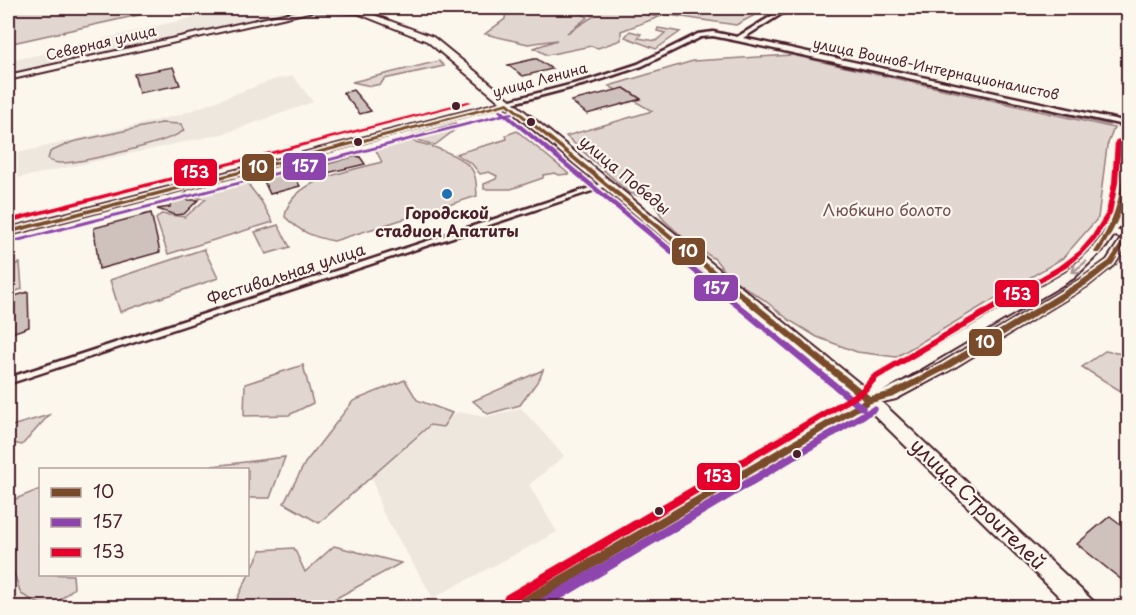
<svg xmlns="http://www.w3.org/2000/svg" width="1136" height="615" viewBox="0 0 1136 615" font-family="'Playpen Sans',sans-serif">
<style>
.built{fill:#eee7de}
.green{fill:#e2d7d0;stroke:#967b7e;stroke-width:1.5}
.building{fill:#cfc2bc;stroke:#4a1f2b;stroke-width:1.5}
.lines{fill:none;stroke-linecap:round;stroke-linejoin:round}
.minor-casing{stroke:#4a1f2b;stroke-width:5}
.tertiary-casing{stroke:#4a1f2b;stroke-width:5}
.secondary-casing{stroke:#4a1f2b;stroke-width:4}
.primary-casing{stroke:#4a1f2b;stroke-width:4}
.minor{fill:#fbf7ec;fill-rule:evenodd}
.tertiary{fill:#fbf7ec;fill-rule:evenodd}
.secondary{fill:#fbf7ec;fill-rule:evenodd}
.primary{fill:#fbf7ec;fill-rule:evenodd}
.bus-1-casing{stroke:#fbf7ec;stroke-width:4}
.bus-2-casing{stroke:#fbf7ec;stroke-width:4}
.bus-3-casing{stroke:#fbf7ec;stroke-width:4}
.bus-1{fill:#7a4b2a;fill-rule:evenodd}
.bus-2{fill:#8e44ad;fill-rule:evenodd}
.bus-3{fill:#e4002b;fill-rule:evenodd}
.oneway{stroke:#ab9695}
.bus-dot{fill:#4a1f2b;stroke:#fbf7ec;stroke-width:2}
.poi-dot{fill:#1f6fb2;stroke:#fbf7ec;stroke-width:2}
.labels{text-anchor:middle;stroke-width:4.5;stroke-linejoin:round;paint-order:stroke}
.far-street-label{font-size:14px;fill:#4a1f2b;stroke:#fbf7ec}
.street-label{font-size:16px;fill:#4a1f2b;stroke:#fbf7ec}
.park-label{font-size:16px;fill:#704d54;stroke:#fbf7ec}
.poi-label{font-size:16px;font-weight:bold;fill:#4a1f2b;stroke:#fbf7ec}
.near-street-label{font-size:20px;fill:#4a1f2b;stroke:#fbf7ec}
.line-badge{stroke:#fbf7ec;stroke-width:2}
.badge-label{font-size:16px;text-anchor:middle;font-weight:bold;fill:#fff}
</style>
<rect width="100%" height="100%" fill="#fbf7ec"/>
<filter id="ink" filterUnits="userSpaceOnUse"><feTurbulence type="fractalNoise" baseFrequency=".0167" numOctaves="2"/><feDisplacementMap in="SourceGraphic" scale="12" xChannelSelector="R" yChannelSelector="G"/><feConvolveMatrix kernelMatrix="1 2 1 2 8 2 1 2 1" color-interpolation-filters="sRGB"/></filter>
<g filter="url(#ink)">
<path class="built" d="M232,8H300L119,51L8,75V61L83,46L103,39Z
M293,76L313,102L226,133L18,178V153L179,115L273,80Z
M521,408L564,456L529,485L557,532L433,598L381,509L370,469L401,440L459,412L485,417Z
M8,560L40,574L47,607H8Z"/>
<path class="green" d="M8,8H170L8,44Z
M504,8H569L588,17L567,33L594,16L579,8H611L659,17L621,31V40L598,48L591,46L547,55L534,48L557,40L528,44L485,34L505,19L506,9Z
M622,8H768L736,25Z
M658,28L680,32L656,49L625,37L630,31L641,34L638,38L656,41L665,33L657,31Z
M753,44L1109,122V125Z
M792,55L1114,128L1107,146L1098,218L1063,258L896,357L857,352L817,337L789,320L763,299L729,277L715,259L688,242L664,220L654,204L647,198L629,193L566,136L652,111L609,86L693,61Z
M439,61L444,66L384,79L381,84L371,86L352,82Z
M161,123L181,124L184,130C173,142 80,163 61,163C56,163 52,162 48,159L50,152L72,142Z
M455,123L460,126L435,145L407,137Z
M517,131L569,174L559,175L555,173L543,175V178L511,189H484V184L496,179L497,176L489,172L480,174L472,164L456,154C473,148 490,145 507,139L506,135Z
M528,133H536L589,177H578Z
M401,139C423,143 455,151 471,168C477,176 476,186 477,196L334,241C313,237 300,232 285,217C289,179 351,171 382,162L374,147Z
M244,179L261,201L273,222L168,254L156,219L161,214L185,217L206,199L185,196Z
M278,225L290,247L266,254L255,232Z
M204,249L218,278L120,312L110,280Z
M20,263L22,289L8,294V266Z
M1105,351L1128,355L1127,395L1082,367Z
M303,365L313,403L289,415L244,416L245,384Z
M543,370L540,378L520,405L488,414L473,401Z
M405,380L417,400L452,413L443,427L430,425L319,523L284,503L305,463L353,401Z
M49,415L22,445L8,442V427Z
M285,457L270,498H248V470L189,469Z
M40,489V574L73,575L74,588L52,607H45L21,594L12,567L8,566V502Z
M334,546L401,563L320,607H233L261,550L294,548L305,572Z"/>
<path class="building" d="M534,59H537L552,69L523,76L508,65Z
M173,67L180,85L139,93L134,74Z
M624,88L641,99L587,114L571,101Z
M353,90L371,111L360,114L343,93Z
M356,156L360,157L365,164L323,174L316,167Z
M292,172L300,186L270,194L263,179Z
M186,193L183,200H198L184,214L176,215L157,209L170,207L171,202Z
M151,213L160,252L99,269L94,228Z
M28,292L29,327L9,334L8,298Z
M1110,516L1128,530V585L1077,544Z"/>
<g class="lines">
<defs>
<path id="minor" d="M608,182L610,183V185L8,384V378Z"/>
<path id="tertiary" d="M785,8H791L743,38L1128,122V126L738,41L713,36L701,37L642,66L593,82L8,235V229L589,80L638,64L698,34L713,32L737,37Z
M1113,229L1128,234V240L1110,234L1108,232Z
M869,395L873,397L875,400L873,403L530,608H506L508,602Z"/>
<path id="secondary" d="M1128,138V200L1124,217L1117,231L1106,247L1074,278L883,391L940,364L1081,279L1107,260L1124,234L1128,233V243L1115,264L1089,285L950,370L896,399L869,405L864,404L862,400L875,382L1066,272C1119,228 1121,208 1124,141Z"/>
<path id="primary" d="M311,8L358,9L433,37L875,396L1093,601L1096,608H1071L863,404L427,41L357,13L313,11L8,80V75Z"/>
</defs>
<use href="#minor" class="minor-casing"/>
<use href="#tertiary" class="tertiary-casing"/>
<use href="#secondary" class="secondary-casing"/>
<use href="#primary" class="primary-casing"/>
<use href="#minor" class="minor"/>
<use href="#tertiary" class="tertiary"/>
<use href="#secondary" class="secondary"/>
<use href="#primary" class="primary"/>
<defs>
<path id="bus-1" d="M508,102L870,396L889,392L942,365L1082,280L1109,261L1126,235L1128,234V240L1113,264L1088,284L948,369L894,397L871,403L527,608H510L511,604L863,400L507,105L8,234V230Z
M1128,139C1133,181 1124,218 1099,253H1095L1094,252C1119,215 1123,185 1125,141Z"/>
<path id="bus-2" d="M499,110H503L506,113L513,112V114L509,115L865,406L866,408L865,410L874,406L877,407L878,409L877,411L547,608H531L532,604L863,411L859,410L504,116L13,243L11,244L8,242L9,241L501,114L498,111Z"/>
<path id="bus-3" d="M468,101L472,102L8,223V219Z
M1118,139L1121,141L1118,183L1112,213L1096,239L1083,253L1066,268L878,379L865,394L513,603L509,605L505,603L503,599L505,595L859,390L872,375L1062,264L1079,251L1091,237L1106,213L1112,183L1115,141Z"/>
</defs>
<use href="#bus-1" class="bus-1-casing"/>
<use href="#bus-2" class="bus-2-casing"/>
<use href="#bus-3" class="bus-3-casing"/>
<use href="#bus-1" class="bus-1"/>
<use href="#bus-2" class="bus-2"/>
<use href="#bus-3" class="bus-3"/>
</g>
<defs><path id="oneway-shaft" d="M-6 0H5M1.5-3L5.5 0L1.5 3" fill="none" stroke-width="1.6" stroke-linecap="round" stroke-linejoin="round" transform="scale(1.5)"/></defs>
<use class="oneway" href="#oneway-shaft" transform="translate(1079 267) rotate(142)"/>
</g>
<g class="bus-dot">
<circle cx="456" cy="106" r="5"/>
<circle cx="531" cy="122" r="5"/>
<circle cx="358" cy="142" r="5"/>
<circle cx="797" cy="454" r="5"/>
<circle cx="659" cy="511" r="5"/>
</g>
<circle class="poi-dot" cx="447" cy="194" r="6"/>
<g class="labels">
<g class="far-street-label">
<text transform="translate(101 43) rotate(-13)" y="5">Северная улица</text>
<text transform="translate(936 69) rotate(12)" y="5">улица Воинов-Интернационалистов</text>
<text transform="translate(540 80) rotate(-15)" y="5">улица Ленина</text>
</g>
<g class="street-label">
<text transform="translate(625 175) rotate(40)" y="6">улица Победы</text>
<text transform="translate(286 274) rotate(-18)" y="6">Фестивальная улица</text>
</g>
<g class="park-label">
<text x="887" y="216">Любкино болото</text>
</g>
<g class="poi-label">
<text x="447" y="219">Городской<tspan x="447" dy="18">стадион Апатиты</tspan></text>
</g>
<g class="near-street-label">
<text transform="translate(978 504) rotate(44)" y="7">улица Строителей</text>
</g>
</g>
<g class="line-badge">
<rect x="282" y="152" width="45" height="29" rx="6" fill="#8e44ad"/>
<rect x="241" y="153" width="34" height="29" rx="6" fill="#7a4b2a"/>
<rect x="173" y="158" width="45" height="29" rx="6" fill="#e4002b"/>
<rect x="671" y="237" width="35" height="29" rx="6" fill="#7a4b2a"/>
<rect x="693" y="274" width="46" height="28" rx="6" fill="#8e44ad"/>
<rect x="994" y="279" width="46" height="29" rx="6" fill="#e4002b"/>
<rect x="968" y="328" width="35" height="29" rx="6" fill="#7a4b2a"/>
<rect x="696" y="462" width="45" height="29" rx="6" fill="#e4002b"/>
</g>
<g class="badge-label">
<text x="305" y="172">157</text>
<text x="258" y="173">10</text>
<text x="195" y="178">153</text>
<text x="688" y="257">10</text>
<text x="716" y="294">157</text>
<text x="1017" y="300">153</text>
<text x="985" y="348">10</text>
<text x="718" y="482">153</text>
</g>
<rect width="1136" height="615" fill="none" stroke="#fbf7ec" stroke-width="30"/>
<rect x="15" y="15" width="1106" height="585" fill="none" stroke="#4a1f2b" stroke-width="2" filter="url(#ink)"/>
<rect x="39" y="468" width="210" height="108" fill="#fbf7ec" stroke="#b4a19f" stroke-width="1.5"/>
<rect x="51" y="488" width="30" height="9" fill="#7a4b2a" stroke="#b4a19f" stroke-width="1.5"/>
<text x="93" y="498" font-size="18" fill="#4a1f2b">10</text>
<rect x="51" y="518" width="30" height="9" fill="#8e44ad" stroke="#b4a19f" stroke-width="1.5"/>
<text x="93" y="528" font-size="18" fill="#4a1f2b">157</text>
<rect x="51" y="548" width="30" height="9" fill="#e4002b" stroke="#b4a19f" stroke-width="1.5"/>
<text x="93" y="558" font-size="18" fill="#4a1f2b">153</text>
</svg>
